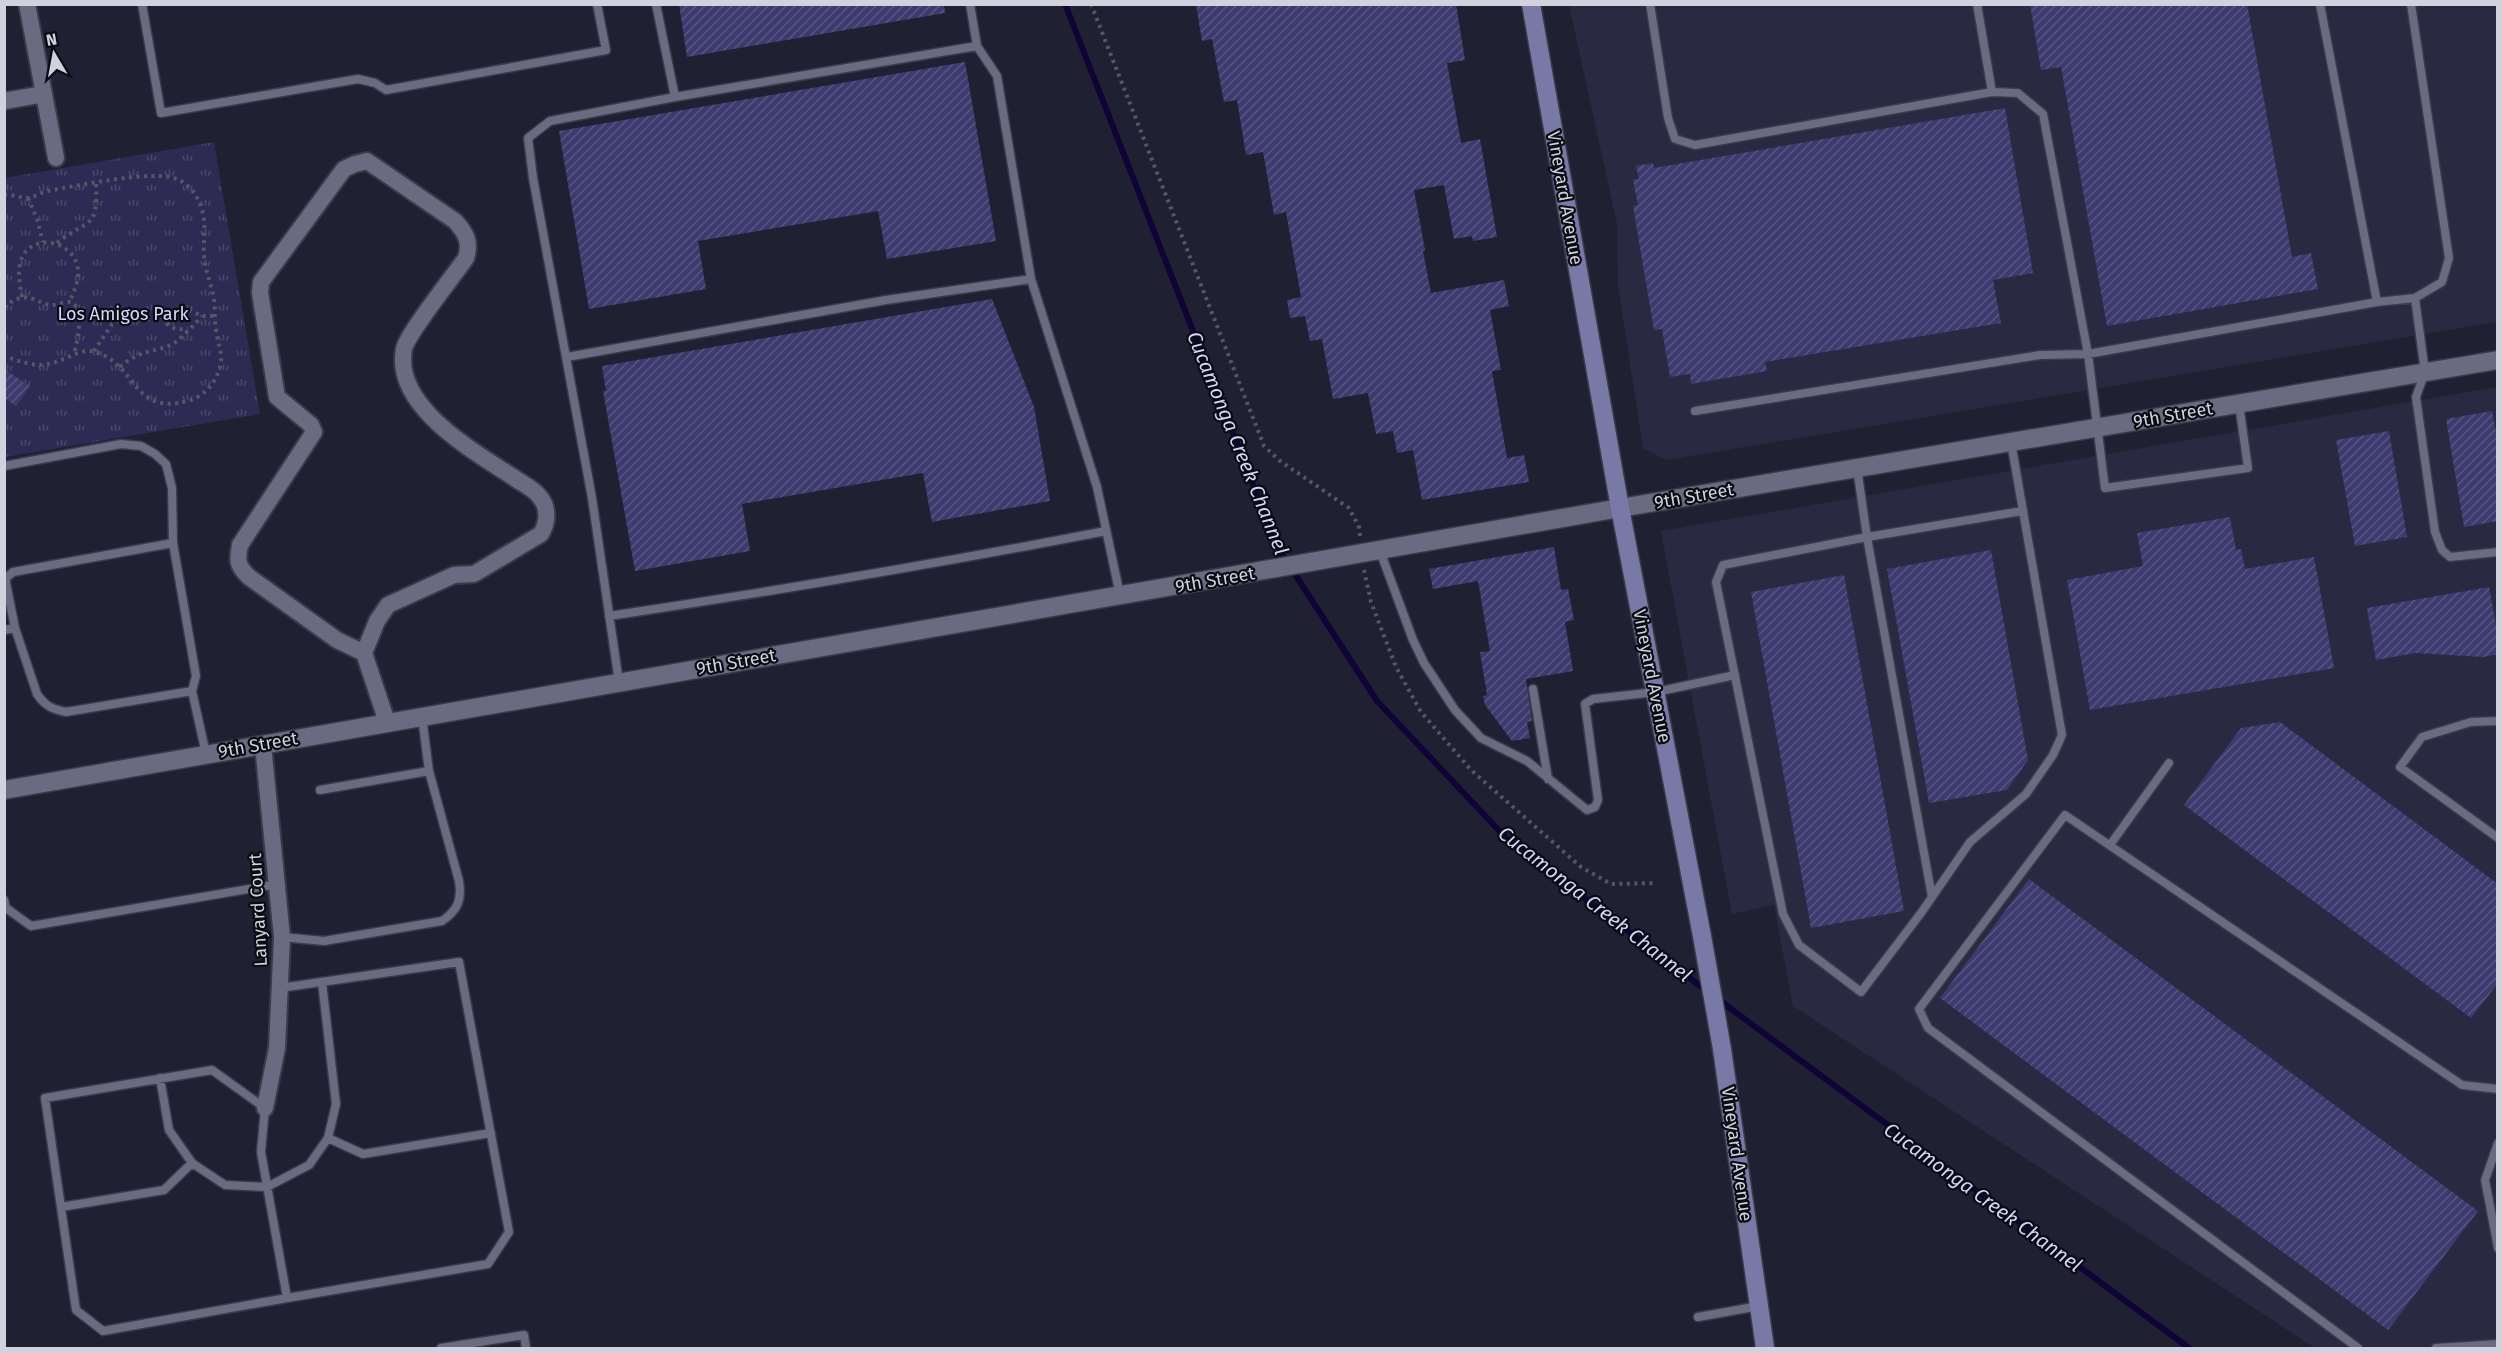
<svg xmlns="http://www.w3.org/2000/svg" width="2502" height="1353" viewBox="0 0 2502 1353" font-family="'Fira Sans',sans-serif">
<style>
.built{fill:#292941}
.park{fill:url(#park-tufts)}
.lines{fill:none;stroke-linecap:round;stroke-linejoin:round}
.stream{stroke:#0f0435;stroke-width:6}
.building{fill:url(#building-hatch)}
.lane-casing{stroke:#3a3a49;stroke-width:11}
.street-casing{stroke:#3a3a49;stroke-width:20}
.secondary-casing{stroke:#3a3a49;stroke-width:21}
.primary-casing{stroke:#3a3a49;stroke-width:21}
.path{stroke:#565667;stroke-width:4;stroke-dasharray:3 4.5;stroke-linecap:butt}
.lane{stroke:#6a6b81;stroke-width:8}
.street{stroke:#6a6b81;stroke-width:16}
.secondary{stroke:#6a6b81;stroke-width:18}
.primary{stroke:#7979a7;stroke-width:18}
.labels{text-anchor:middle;stroke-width:4.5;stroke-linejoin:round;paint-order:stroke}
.street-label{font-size:18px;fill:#d2d2df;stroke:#0b0b13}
.park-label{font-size:18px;fill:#d6d8fa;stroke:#0b0b13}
.water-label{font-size:20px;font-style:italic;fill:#d4d5f8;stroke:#0b0b13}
</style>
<defs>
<pattern id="park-tufts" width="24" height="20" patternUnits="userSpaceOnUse" patternTransform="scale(1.5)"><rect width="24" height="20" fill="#2d2b53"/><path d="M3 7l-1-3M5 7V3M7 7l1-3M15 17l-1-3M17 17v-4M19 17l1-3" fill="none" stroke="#4b496b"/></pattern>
<pattern id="building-hatch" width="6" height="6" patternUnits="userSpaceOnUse" patternTransform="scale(1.5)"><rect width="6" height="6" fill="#3d3a6f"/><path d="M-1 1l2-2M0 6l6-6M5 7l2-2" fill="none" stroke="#585683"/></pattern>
</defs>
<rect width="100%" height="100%" fill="#202033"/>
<path class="built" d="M1569,5H2497V322L1666,460L1643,448L1618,285L1617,224Z
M2497,387V1348H2315L1793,1006L1774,905L1732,914L1661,531Z"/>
<path class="park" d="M214,142L260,414L5,457V178Z"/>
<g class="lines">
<path class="stream" d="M1065,4L1278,548L1377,701L1507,839L1708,992
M1719,1000L2189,1348"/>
</g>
<path class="building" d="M679,4H944L945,13L687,57Z
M1196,4H1456L1465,60L1447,63L1461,143L1480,139L1497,237L1473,241L1472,236L1454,239L1444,185L1414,190L1425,250L1423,251L1431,293L1504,280L1509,306L1490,310L1501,370L1492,371L1507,458L1524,455L1529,482L1422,500L1413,450L1397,453L1393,431L1376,434L1368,393L1333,399L1322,339L1310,341L1305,316L1290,318L1287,300L1301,297L1286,212L1274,215L1263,152L1246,155L1237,100L1224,102L1212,39L1202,41Z
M2030,4H2247L2292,257L2311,253L2318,289L2107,326L2061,67L2041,70Z
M965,62L996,241L887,259L878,211L698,241L706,289L589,309L559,131Z
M2005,108L2033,273L1993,280L2001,323L1765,362L1767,371L1691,384L1690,374L1670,377L1662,329L1654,330L1633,206L1638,205L1633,180L1639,179L1636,166L1653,163L1654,168Z
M992,299L1034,407L1050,501L932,522L923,473L742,504L750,551L635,571L603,391H606L602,366Z
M4,369L30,386L16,406L4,398Z
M2492,411L2498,442V521L2464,527L2446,419Z
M2389,431L2407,537L2355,546L2336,440Z
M2230,517L2236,550L2241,549L2245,569L2314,557L2334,668L2090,710L2067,580L2143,566L2137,533Z
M1554,547L1561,590L1568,589L1574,620L1565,622L1573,671L1526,679L1532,721L1527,722L1530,738L1512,741L1485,705L1483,696L1487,695L1480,652L1490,651L1478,581L1433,589L1429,569Z
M1991,550L2028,760L2007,790L1929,803L1887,569Z
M1844,575L1904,911L1811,928L1751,592Z
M2489,587L2498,636V654L2483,657L2415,653L2376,660L2367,608Z
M2280,722L2498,884V983L2471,1018L2184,805L2241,728Z
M2029,879L2478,1211L2388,1330L1940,998Z"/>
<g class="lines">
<defs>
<path id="lane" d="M142,4L161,113L358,79L375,83L386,90L606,50L597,4
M656,4L675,97L977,46
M970,4L977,46L997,76L1031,279L1097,487L1120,595
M1650,4L1668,118L1675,139L1695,145L1992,92L2018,93L2043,114L2088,354L2105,488L2248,468L2239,404
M1977,4L1992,92
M2320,4L2377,302
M2411,4L2449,258L2442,282L2415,298L2425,372L2416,397L2435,532L2442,550L2450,557L2498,552
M567,357L886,300L1031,279
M1695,411L2040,355L2088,354L2377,302L2415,298
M4,466L121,444L141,446L155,454L166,464L172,488L173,543L196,676L192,691
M1857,468L1867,537L1723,565L1716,582L1783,914L1799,945L1861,992L1921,913L1970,842L2026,794L2053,755L2062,735L2011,442
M1380,551L1413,640L1424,663L1455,710L1481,738L1527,761L1587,810L1595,807L1598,800L1585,704L1593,699L1656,692L1735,675
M609,616C776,591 941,563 1106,531
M15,628L6,583V578L13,572L173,543
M4,630L15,628L37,694C45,706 52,709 66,712L192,691L206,754
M619,682L592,498L533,178L528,138L550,121L675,97
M1533,689L1548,779
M2498,721L2471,722L2422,737L2400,767L2498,838
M320,790L429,771
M2110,845L2169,763
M1932,897L1867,537L2022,511
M4,900L6,908L31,926L278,884
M282,937L324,941L442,921C458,910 462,900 459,881L429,771L422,717
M280,988L459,962L509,1232L488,1264L287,1298
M212,1070L265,1108L261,1152L287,1298L103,1331L76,1310L45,1098Z
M160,1078L169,1130L192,1163L225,1185L267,1187L309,1165L328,1138L336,1104L322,982
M328,1138L363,1154L491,1133
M2498,1143L2485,1180L2498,1248
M61,1207L164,1190L192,1163
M1698,1317L1759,1306
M441,1348L524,1335L526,1348
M2358,1348L1928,1028L1919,1009L2065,815L2462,1085L2498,1089
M2436,1348L2498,1344"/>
<path id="street" d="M27,4L56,158
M4,101L44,94
M364,653L337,640L249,577C237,566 237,560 240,545L314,432L311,425L277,397L260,293L261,282L344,169L355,164L367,161L455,221C466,233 471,242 466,258C455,274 407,334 404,349C393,406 472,450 513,477C521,483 533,488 539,496C549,507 548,522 541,534L474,574L454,575L388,605L377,621L364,653L387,722
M263,745L282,937L277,1048L265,1108"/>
<path id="secondary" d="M4,790L1620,508L2498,360"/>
<path id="primary" d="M1531,4L1620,508L1702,936L1722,1049L1765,1348"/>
</defs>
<use href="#lane" class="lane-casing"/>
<use href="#street" class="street-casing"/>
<use href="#secondary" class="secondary-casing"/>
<use href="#primary" class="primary-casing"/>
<path class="path" d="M1091,4L1264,446L1280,461L1349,508L1359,527L1360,536
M4,195C13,194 19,198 27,198C33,198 41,192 48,191C75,186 155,169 177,179C191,185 200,199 203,214C206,228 203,241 204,255C205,269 210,281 213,294C216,306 214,318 216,330C217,341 222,350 221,361C219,379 206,396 188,401C132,416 137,365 96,352C80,347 64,362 48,364C34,367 18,361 4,356
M28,198L37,219L43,242
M57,243C90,217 98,231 96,182
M22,297C20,285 17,272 21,260C31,231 76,241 78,270C79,281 74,291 70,301
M4,307C9,303 14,299 21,298C33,295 41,305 52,305C59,305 69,299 74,304C84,313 77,343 74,354
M162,317C169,328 175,330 188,329
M94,351L112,324L120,321L157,319L185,308L202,316H214
M120,367C139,350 151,353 171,345C179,341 196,323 202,316
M1364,570L1371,602L1396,667L1421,712L1471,770L1581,867L1611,884L1655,883"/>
<use href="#lane" class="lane"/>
<use href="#street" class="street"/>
<use href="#secondary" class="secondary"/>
<use href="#primary" class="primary"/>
</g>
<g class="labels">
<g class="street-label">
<text transform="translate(1565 198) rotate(80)" y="6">Vineyard Avenue</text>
<text transform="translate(2173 415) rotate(-10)" y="6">9th Street</text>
<text transform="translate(1694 496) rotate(-10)" y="6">9th Street</text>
<text transform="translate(1215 580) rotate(-10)" y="6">9th Street</text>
<text transform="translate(736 662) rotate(-10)" y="6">9th Street</text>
<text transform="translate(1652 676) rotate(79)" y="6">Vineyard Avenue</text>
<text transform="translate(258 745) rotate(-10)" y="6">9th Street</text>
<text transform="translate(258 910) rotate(-93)" y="6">Lanyard Court</text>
<text transform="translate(1737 1154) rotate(82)" y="6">Vineyard Avenue</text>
</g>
<g class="park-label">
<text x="123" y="320">Los Amigos Park</text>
</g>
<g class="water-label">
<text transform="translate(1238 443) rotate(68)" y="7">Cucamonga Creek Channel</text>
<text transform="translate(1595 904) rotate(38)" y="7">Cucamonga Creek Channel</text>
<text transform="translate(1983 1197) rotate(36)" y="7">Cucamonga Creek Channel</text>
</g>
</g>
<rect width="2502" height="1353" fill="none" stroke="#d2d2df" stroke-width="12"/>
<g transform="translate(54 54) rotate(350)" stroke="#0b0b13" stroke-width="4.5" paint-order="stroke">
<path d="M0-4.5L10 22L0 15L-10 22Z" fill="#d2d2df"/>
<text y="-9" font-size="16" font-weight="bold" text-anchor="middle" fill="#d2d2df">N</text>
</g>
</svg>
